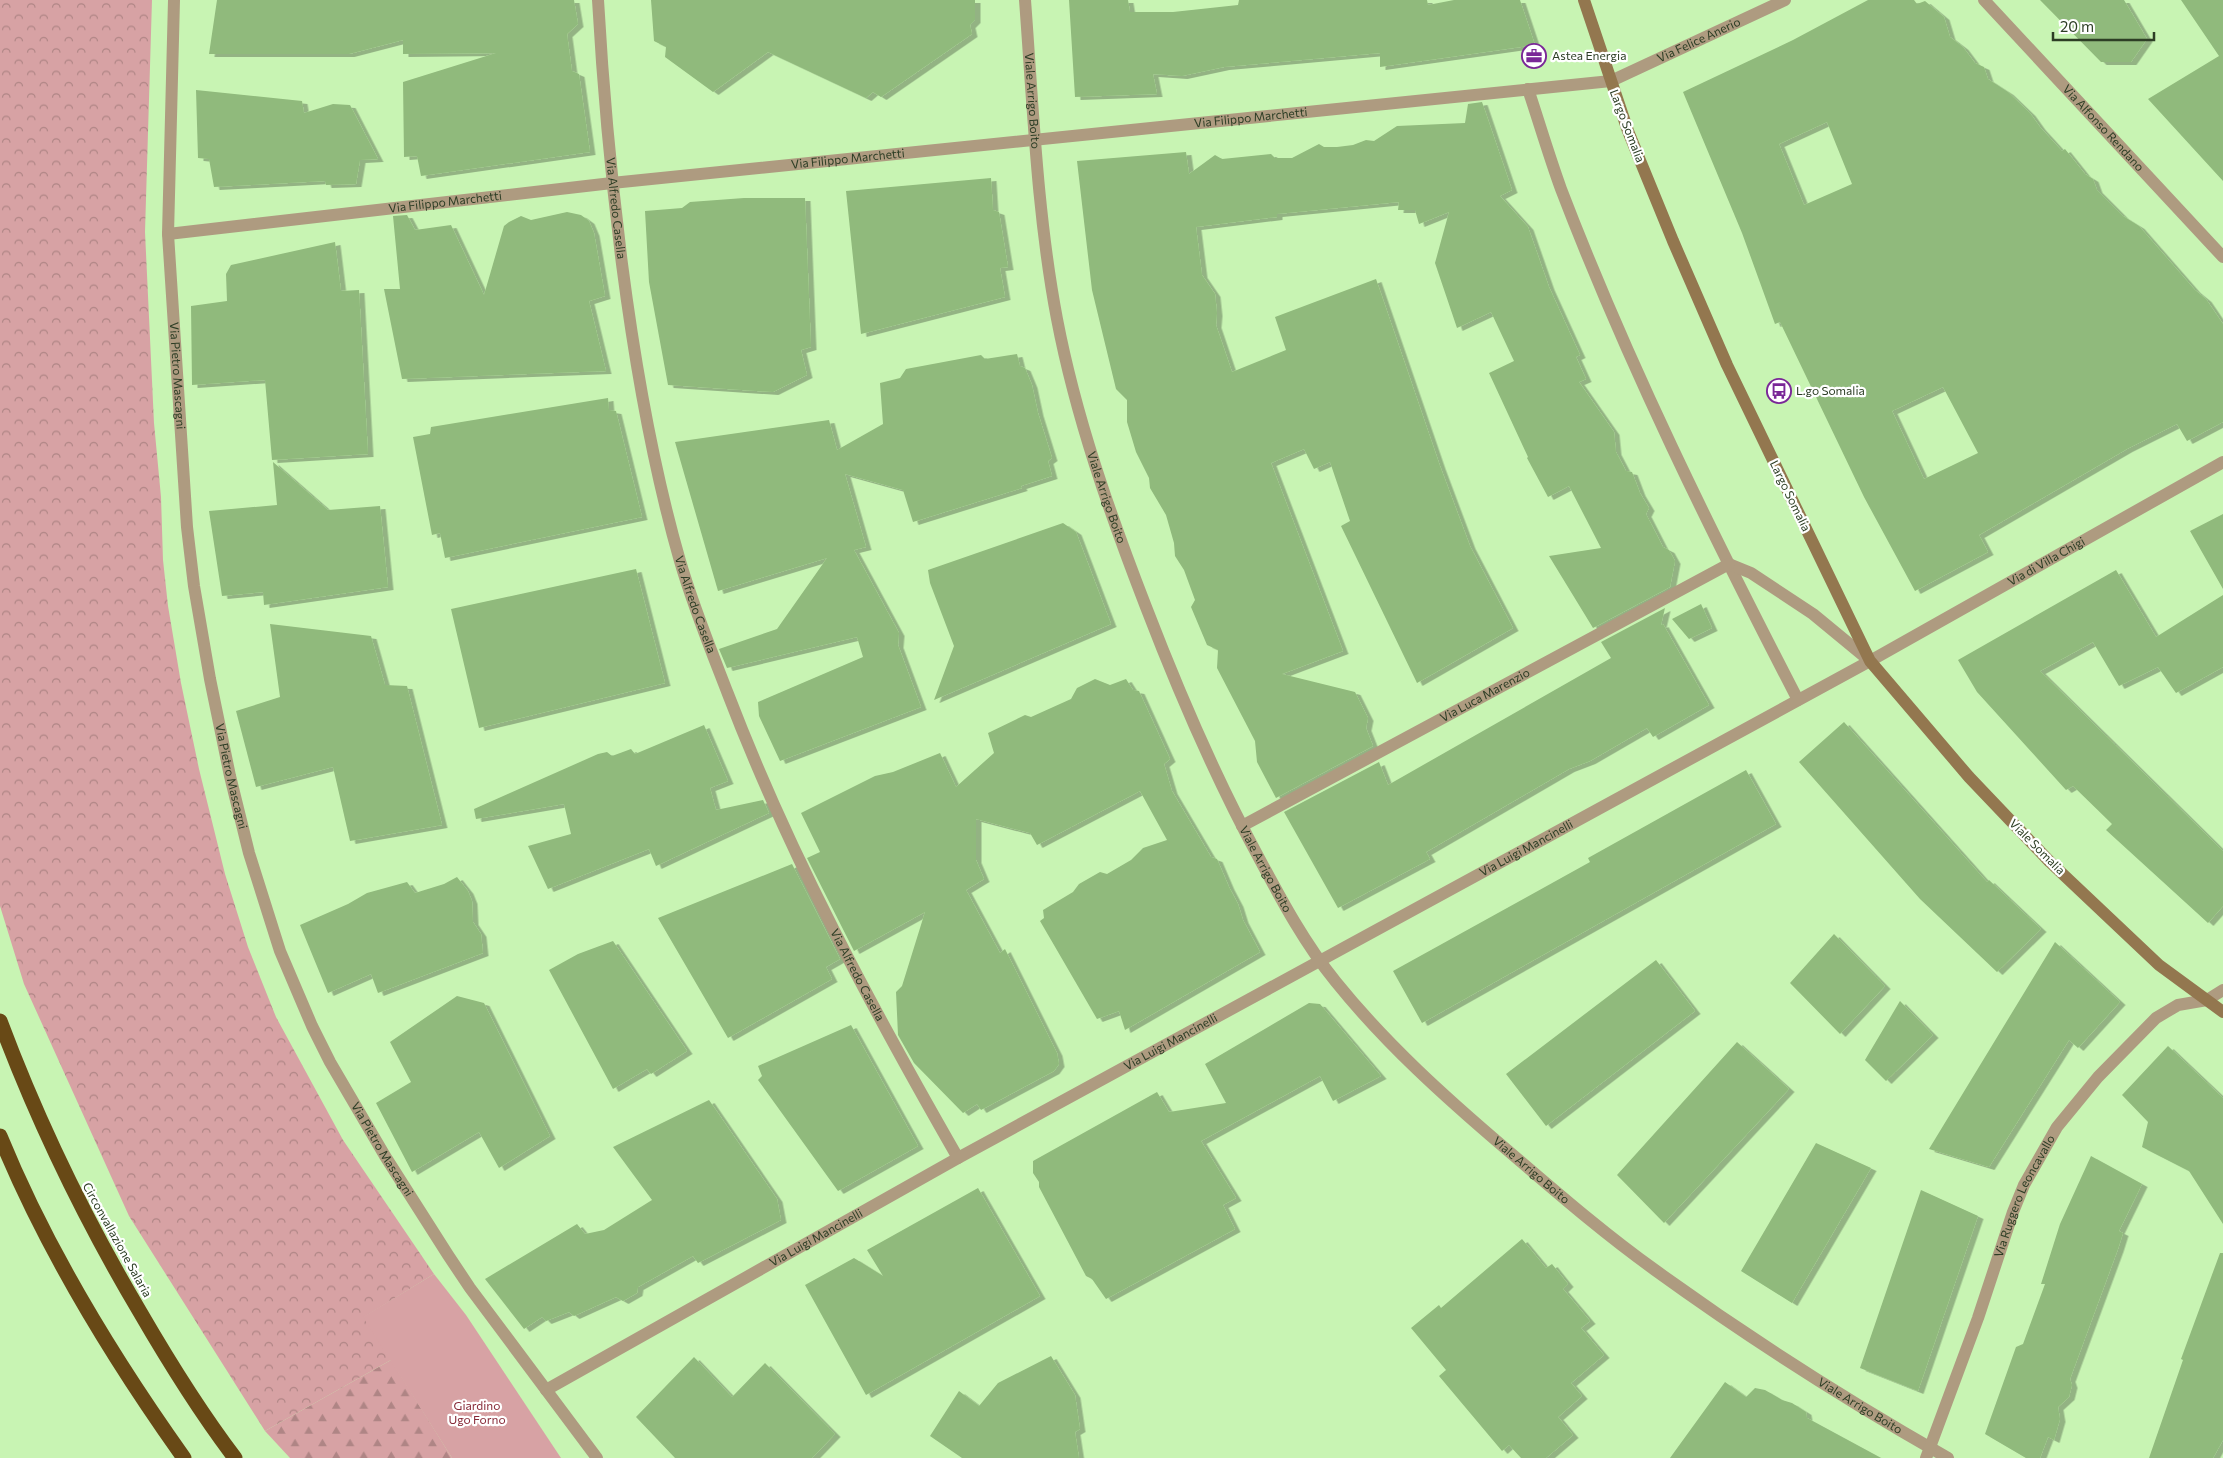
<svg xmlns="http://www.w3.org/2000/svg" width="2223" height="1458" viewBox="0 0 2223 1458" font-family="Commissioner,sans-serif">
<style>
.forest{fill:url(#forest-firs)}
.park{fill:url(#park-crowns)}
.garden{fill:#d7a2a4}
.building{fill:#90ba7c;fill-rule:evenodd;filter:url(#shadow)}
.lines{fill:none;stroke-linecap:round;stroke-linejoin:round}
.street{stroke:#ae9b80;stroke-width:12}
.secondary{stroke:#93774f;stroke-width:12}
.highway{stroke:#684916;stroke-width:15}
.labels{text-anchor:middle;stroke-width:4.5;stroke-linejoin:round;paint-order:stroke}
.street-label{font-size:12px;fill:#2d3e25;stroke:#fff}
.poi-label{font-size:12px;fill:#2d3e25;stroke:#fff;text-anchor:start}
.park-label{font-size:12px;fill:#862937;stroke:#fff}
</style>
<defs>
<pattern id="forest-firs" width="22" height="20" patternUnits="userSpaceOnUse" patternTransform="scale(1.25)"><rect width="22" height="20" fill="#d7a2a4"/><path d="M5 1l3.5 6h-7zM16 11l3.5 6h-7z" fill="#af8585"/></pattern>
<pattern id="park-crowns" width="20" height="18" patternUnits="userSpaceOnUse" patternTransform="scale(1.25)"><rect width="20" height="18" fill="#d7a2a4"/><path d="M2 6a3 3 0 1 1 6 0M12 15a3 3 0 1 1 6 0" fill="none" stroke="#af8585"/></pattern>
<filter id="shadow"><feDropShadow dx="5.5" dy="3" stdDeviation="0" flood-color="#0004"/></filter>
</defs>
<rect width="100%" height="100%" fill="#c8f4b3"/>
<path class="forest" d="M391,1360L452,1458H290L265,1431Z"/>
<path class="park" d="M0,0H152L145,232L154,423L161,497L163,560L168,606L181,683L199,769L225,874L248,947L276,1017L343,1140L434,1274L364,1317L391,1360L265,1431L129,1216L24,984L0,906Z"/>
<path class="garden" d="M434,1274L466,1315L561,1458H452L363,1317Z"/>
<path class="building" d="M217,0H574L578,24L567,34L572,71L579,74L590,152L421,176L417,156L404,157L403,82L496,53L403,54V40L349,54H209Z
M651,0H975V20L970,25L972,34L881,97L873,92L866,98L768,52L713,92L665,57L666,47L654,41Z
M1069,0H1128L1130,12H1173L1238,5L1239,0H1427L1428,5L1454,0H1520L1535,45L1380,67V53L1224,67L1182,76L1153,74L1157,94L1075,97Z
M1868,0H1914L1917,4L1925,1L1944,17L1950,37L1963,47L1975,63L1984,67L1988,79L2008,92L2030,113L2040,127L2062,151L2065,149L2085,174L2093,179L2097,190L2123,216L2139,226L2195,290L2206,299L2223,324V422L2187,441L2177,424L2127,449L1979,535L1988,552L1915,591L1864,497L1780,322L1775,324L1742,233L1683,92L1793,40ZM1827,122L1852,184L1804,205L1779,144ZM1943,387L1978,453L1924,479L1892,411Z
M2040,0H2124L2147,39L2131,62H2101Z
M2181,0H2223V181L2148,99L2219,56Z
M196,90L302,101L304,113L333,104L350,105L378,159L360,160L356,184L326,185L325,181L214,187L209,159L198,158Z
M1482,102L1512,190L1500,196L1528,227L1549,287L1580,355L1576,357L1586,379L1579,382L1614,432L1616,452L1626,471L1632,472L1640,493L1649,508L1646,514L1663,547L1669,550L1675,561L1670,587L1593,628L1549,556L1601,548L1569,486L1548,497L1527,458L1528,457L1489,373L1514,361L1491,312L1457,328L1435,263L1449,212L1419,224L1415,210H1398L1399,202L1277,214V217L1196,227L1202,275L1215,294L1217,313L1216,325L1232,372L1286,350L1275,317L1376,279L1440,466L1470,546L1513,628L1417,683L1341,526L1350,521L1330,462L1314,469L1304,449L1271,463L1343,651L1282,674L1355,692L1368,718L1366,728L1373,746L1276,798L1257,762L1255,741L1217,668L1218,650L1207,645L1191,607L1195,600L1184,570L1175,556L1174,543L1166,515L1150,488L1149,478L1136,452L1127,422V400L1116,389L1092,290L1077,161L1186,152L1189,174L1215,155L1222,159L1271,154L1275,158H1292L1319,144L1324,147H1337L1353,145L1366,140L1374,141L1397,126L1465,123L1468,104Z
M991,178L993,210L999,212L1008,267L1000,268L1005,297L861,334L846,191Z
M744,198H805L811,347L801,350L807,375L773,392L668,385L649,282L645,211L682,208L690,202Z
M567,212L581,215L589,221L594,233L605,296L589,301L606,371L402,379L384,289H400L393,216L407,215L415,230L451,225L484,295L504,226L509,222L521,216L531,220Z
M335,242L341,291L359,290L368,454L272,460L265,380L192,385L191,306L227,301L226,274L231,265Z
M1017,354L1020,366L1025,368L1032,385L1038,413L1052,458L1048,461L1052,476L1021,486L1022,488L913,522L903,490L845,474L866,547L854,550L899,633L898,645L921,707L780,761L759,716L758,702L863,657L857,637L727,668L719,649L777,629L827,558L718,591L675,442L829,420L837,450L883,424L880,383L900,378L906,369L981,355L985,359Z
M608,398L609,410L616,411L642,517L445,558L440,533L432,535L413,437L430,434L431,427Z
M273,462L328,510L380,506L388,587L264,605L263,592L222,596L209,511L277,505Z
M2223,514V589L2190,531Z
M1063,523L1076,532L1111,624L934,700L954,646L930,583L928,570Z
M636,569L665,683L479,728L451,609Z
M2116,570L2156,637L2223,595V667L2176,693L2158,667L2119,686L2093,642L2040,671L2223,851V906L2208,923L2106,830L2112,824L2073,786L2066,790L1977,692L1958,660Z
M1701,604L1712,628L1689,639L1672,619Z
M1665,608L1661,625L1663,624L1709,705L1653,737L1647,728L1590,761L1569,769L1426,852L1430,859L1338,908L1284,812L1379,762L1388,785L1611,658L1601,642Z
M270,624L371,636L385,685L407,686L442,825L350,841L333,767L256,787L236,711L280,697Z
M1095,679L1110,685L1126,679L1133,690L1139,691L1170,759L1164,764L1172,791L1211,857L1217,859L1229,887L1238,904L1243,920L1260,952L1125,1030L1119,1011L1097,1019L1040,921L1044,918L1043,910L1073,892L1079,884L1100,872L1107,874L1131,860L1143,848L1167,840L1140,791L1037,845L1030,833L976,819V860L984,879L966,890L1000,953L1005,949L1057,1053L1059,1064L1054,1071L981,1110L977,1104L963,1113L914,1063L898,1035L896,992L902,986L925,912L854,951L807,858L820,852L801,813L875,776L893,772L940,753L956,787L994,753L988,733L1025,715L1031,717L1071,699L1077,688Z
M1844,722L1987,882L1989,880L2041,929L1997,972L1920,899L1799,762Z
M704,725L728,781L710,788L716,810L763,800L769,813L656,866L649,849L548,889L528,846L571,834L564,804L476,819L474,809L598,754L607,752L612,756L631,749L635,754Z
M1746,770L1776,824L1422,1023L1393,971L1590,862L1588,858Z
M792,864L840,959L826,967L832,979L728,1038L658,918Z
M457,877L468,891L472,901L473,922L481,934L483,953L378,993L371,974L328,993L300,925L348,904L367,893L407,882L415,893L444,884Z
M1834,934L1885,986L1840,1034L1790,983Z
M613,941L687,1051L651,1074L647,1069L613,1089L549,970L578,954Z
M2055,942L2120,1002L2078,1048L2069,1040L1989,1167L1929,1149Z
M1656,960L1695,1011L1546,1126L1506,1074Z
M457,996L484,1003L550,1136L499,1168L479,1132L412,1172L376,1103L411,1082L390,1042Z
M1900,1001L1933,1035L1886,1081L1865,1060Z
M1309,1003L1320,1004L1381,1076L1333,1101L1320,1076L1201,1141L1236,1198L1223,1205L1235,1229L1106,1299L1092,1279L1086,1276L1039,1187V1182L1033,1173V1161L1157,1092L1169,1112L1226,1103L1205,1064Z
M851,1025L918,1146L838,1191L758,1080L762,1076L758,1066Z
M1737,1042L1789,1089L1664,1223L1617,1175Z
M2168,1046L2223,1098V1224L2189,1171L2142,1147L2148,1122L2122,1095Z
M709,1100L777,1199L781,1220L698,1263L693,1256L638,1287L637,1293L623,1301L616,1297L574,1316L569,1312L546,1321L542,1317L524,1329L485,1279L577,1224L585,1234L604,1230L652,1200L613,1147Z
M1816,1143L1871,1168L1792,1303L1741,1271Z
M2091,1156L2142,1184L2119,1231L2123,1233L2118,1249L2070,1379L2072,1385L2069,1397L2058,1407L2060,1419L2054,1440L2048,1437L2040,1458H2026L1985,1434L2016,1347L2023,1344L2045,1284H2041L2060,1224Z
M978,1188L1040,1296L866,1395L805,1285L854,1258L883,1276L867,1250Z
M1921,1190L1978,1216L1918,1391L1860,1368Z
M1522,1239L1546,1268L1552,1264L1568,1284L1563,1289L1590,1321L1581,1328L1604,1355L1571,1383L1582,1396L1558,1417L1573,1435L1546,1458H1521L1509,1445L1502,1451L1439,1376L1446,1370L1411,1328L1439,1305L1441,1308Z
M2220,1253H2223V1440L2213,1458H2149L2183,1360L2181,1359Z
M1051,1356L1075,1395L1080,1429L1075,1432L1079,1458H962L930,1436L959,1391L979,1406L998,1383Z
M694,1357L732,1397L765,1363L835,1434L812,1458H675L636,1417Z
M1725,1382L1746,1397L1755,1388L1765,1390L1782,1400L1792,1403L1806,1412L1807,1418L1881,1458H1670Z"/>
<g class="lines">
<g class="street">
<path id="s1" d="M174,0L168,234L187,527L194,586L210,679L230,776L249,853L280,951L312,1026L330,1062L385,1156L448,1255L470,1288L597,1458"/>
<path id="s2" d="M598,0C603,89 611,176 622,264C635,364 652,464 680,561C693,606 711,650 728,694C790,856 872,1008 958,1158"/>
<path id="s3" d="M1025,0C1033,106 1037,214 1057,319C1076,418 1110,514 1146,607C1179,693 1215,777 1259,858C1282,901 1305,944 1336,982C1386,1044 1445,1097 1506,1149C1554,1190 1603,1233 1655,1270C1749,1338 1846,1400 1948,1458"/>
<path id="s4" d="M1984,0L2223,257"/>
<path d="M1528,89C1539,122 1549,156 1561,189C1628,364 1712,534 1798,700"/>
<path id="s5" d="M168,234L612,183L1611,81L1785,0"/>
<path d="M1729,564L1751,573L1813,614L1870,661"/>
<path id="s6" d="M1242,826L1729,564"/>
<path id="s7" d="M546,1390L958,1158L1870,661L2223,462"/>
<path id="s8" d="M1926,1458L1978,1318L2013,1212L2024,1185L2057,1127L2098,1077L2156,1018L2178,1005L2207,1000L2223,990"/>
</g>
<path class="secondary" d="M1584,0L1628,131L1673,241L1727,365L1870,661L1969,777L2050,862L2159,965L2223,1012"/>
<path class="highway" d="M0,1021C39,1125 83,1216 140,1312C169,1362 200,1412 235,1458
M0,1136C47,1251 112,1357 184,1458"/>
</g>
<defs>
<symbol id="office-ring" viewBox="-11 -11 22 22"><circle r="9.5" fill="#fff" stroke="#7a2797" stroke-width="1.5"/><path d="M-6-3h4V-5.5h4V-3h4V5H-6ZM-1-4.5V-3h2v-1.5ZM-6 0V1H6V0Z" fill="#7a2797"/></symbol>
<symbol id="bus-ring" viewBox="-11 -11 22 22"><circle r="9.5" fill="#fff" stroke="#7a2797" stroke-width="1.5"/><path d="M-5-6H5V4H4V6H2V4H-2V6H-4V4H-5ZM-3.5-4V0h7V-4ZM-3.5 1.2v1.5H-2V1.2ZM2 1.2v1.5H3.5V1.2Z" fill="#7a2797"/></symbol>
</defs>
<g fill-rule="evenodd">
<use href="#office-ring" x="1520" y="42" width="28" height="28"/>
<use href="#bus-ring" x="1765" y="377" width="28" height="28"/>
</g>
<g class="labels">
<g class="street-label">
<text dy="4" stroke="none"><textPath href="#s5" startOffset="1548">Via Felice Anerio</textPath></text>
<text dy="4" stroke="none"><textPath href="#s3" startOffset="101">Viale Arrigo Boito</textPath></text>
<text dy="4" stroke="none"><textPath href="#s5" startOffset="1089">Via Filippo Marchetti</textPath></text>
<text transform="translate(1627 126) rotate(69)" y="4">Largo Somalia</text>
<text dy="4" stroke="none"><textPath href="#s4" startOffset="175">Via Alfonso Rendano</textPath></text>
<text dy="4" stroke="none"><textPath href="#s5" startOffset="684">Via Filippo Marchetti</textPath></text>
<text dy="4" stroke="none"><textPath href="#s5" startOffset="279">Via Filippo Marchetti</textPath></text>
<text dy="4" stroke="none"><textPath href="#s2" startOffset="209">Via Alfredo Casella</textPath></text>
<text dy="4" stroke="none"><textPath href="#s1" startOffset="376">Via Pietro Mascagni</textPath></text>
<text transform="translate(1790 496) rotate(64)" y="4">Largo Somalia</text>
<text dy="4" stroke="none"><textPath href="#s3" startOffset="506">Viale Arrigo Boito</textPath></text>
<text dy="4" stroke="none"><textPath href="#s7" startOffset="1714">Via di Villa Chigi</textPath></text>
<text dy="4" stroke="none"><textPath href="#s2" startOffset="614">Via Alfredo Casella</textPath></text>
<text dy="4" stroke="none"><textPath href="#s6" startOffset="276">Via Luca Marenzio</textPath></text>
<text dy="4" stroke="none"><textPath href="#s1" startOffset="781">Via Pietro Mascagni</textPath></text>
<text transform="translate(2037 847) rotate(45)" y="4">Viale Somalia</text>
<text dy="4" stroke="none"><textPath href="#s7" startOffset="1120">Via Luigi Mancinelli</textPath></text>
<text dy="4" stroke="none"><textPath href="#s3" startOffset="911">Viale Arrigo Boito</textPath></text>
<text dy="4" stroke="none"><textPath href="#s2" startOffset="1019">Via Alfredo Casella</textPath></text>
<text dy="4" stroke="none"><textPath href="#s7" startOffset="715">Via Luigi Mancinelli</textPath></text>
<text dy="4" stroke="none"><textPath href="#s1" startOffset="1186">Via Pietro Mascagni</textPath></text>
<text dy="4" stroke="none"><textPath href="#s3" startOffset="1316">Viale Arrigo Boito</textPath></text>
<text dy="4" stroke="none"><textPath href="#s8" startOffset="280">Via Ruggero Leoncavallo</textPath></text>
<text dy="4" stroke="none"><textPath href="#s7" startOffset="310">Via Luigi Mancinelli</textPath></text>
<text transform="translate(117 1240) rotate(61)" y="4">Circonvallazione Salaria</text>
<text dy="4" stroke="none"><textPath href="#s3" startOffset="1721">Viale Arrigo Boito</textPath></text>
</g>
<g class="poi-label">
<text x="1552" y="60">Astea Energia</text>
<text x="1796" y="395">L.go Somalia</text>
</g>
<g class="park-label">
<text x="477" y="1410">Giardino<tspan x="477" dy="14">Ugo Forno</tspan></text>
</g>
</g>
<path d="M2053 32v8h101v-8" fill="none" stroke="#2d3e25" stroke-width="2.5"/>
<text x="2060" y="32" font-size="15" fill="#2d3e25" stroke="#ffffff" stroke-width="4" paint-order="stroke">20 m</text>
</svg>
